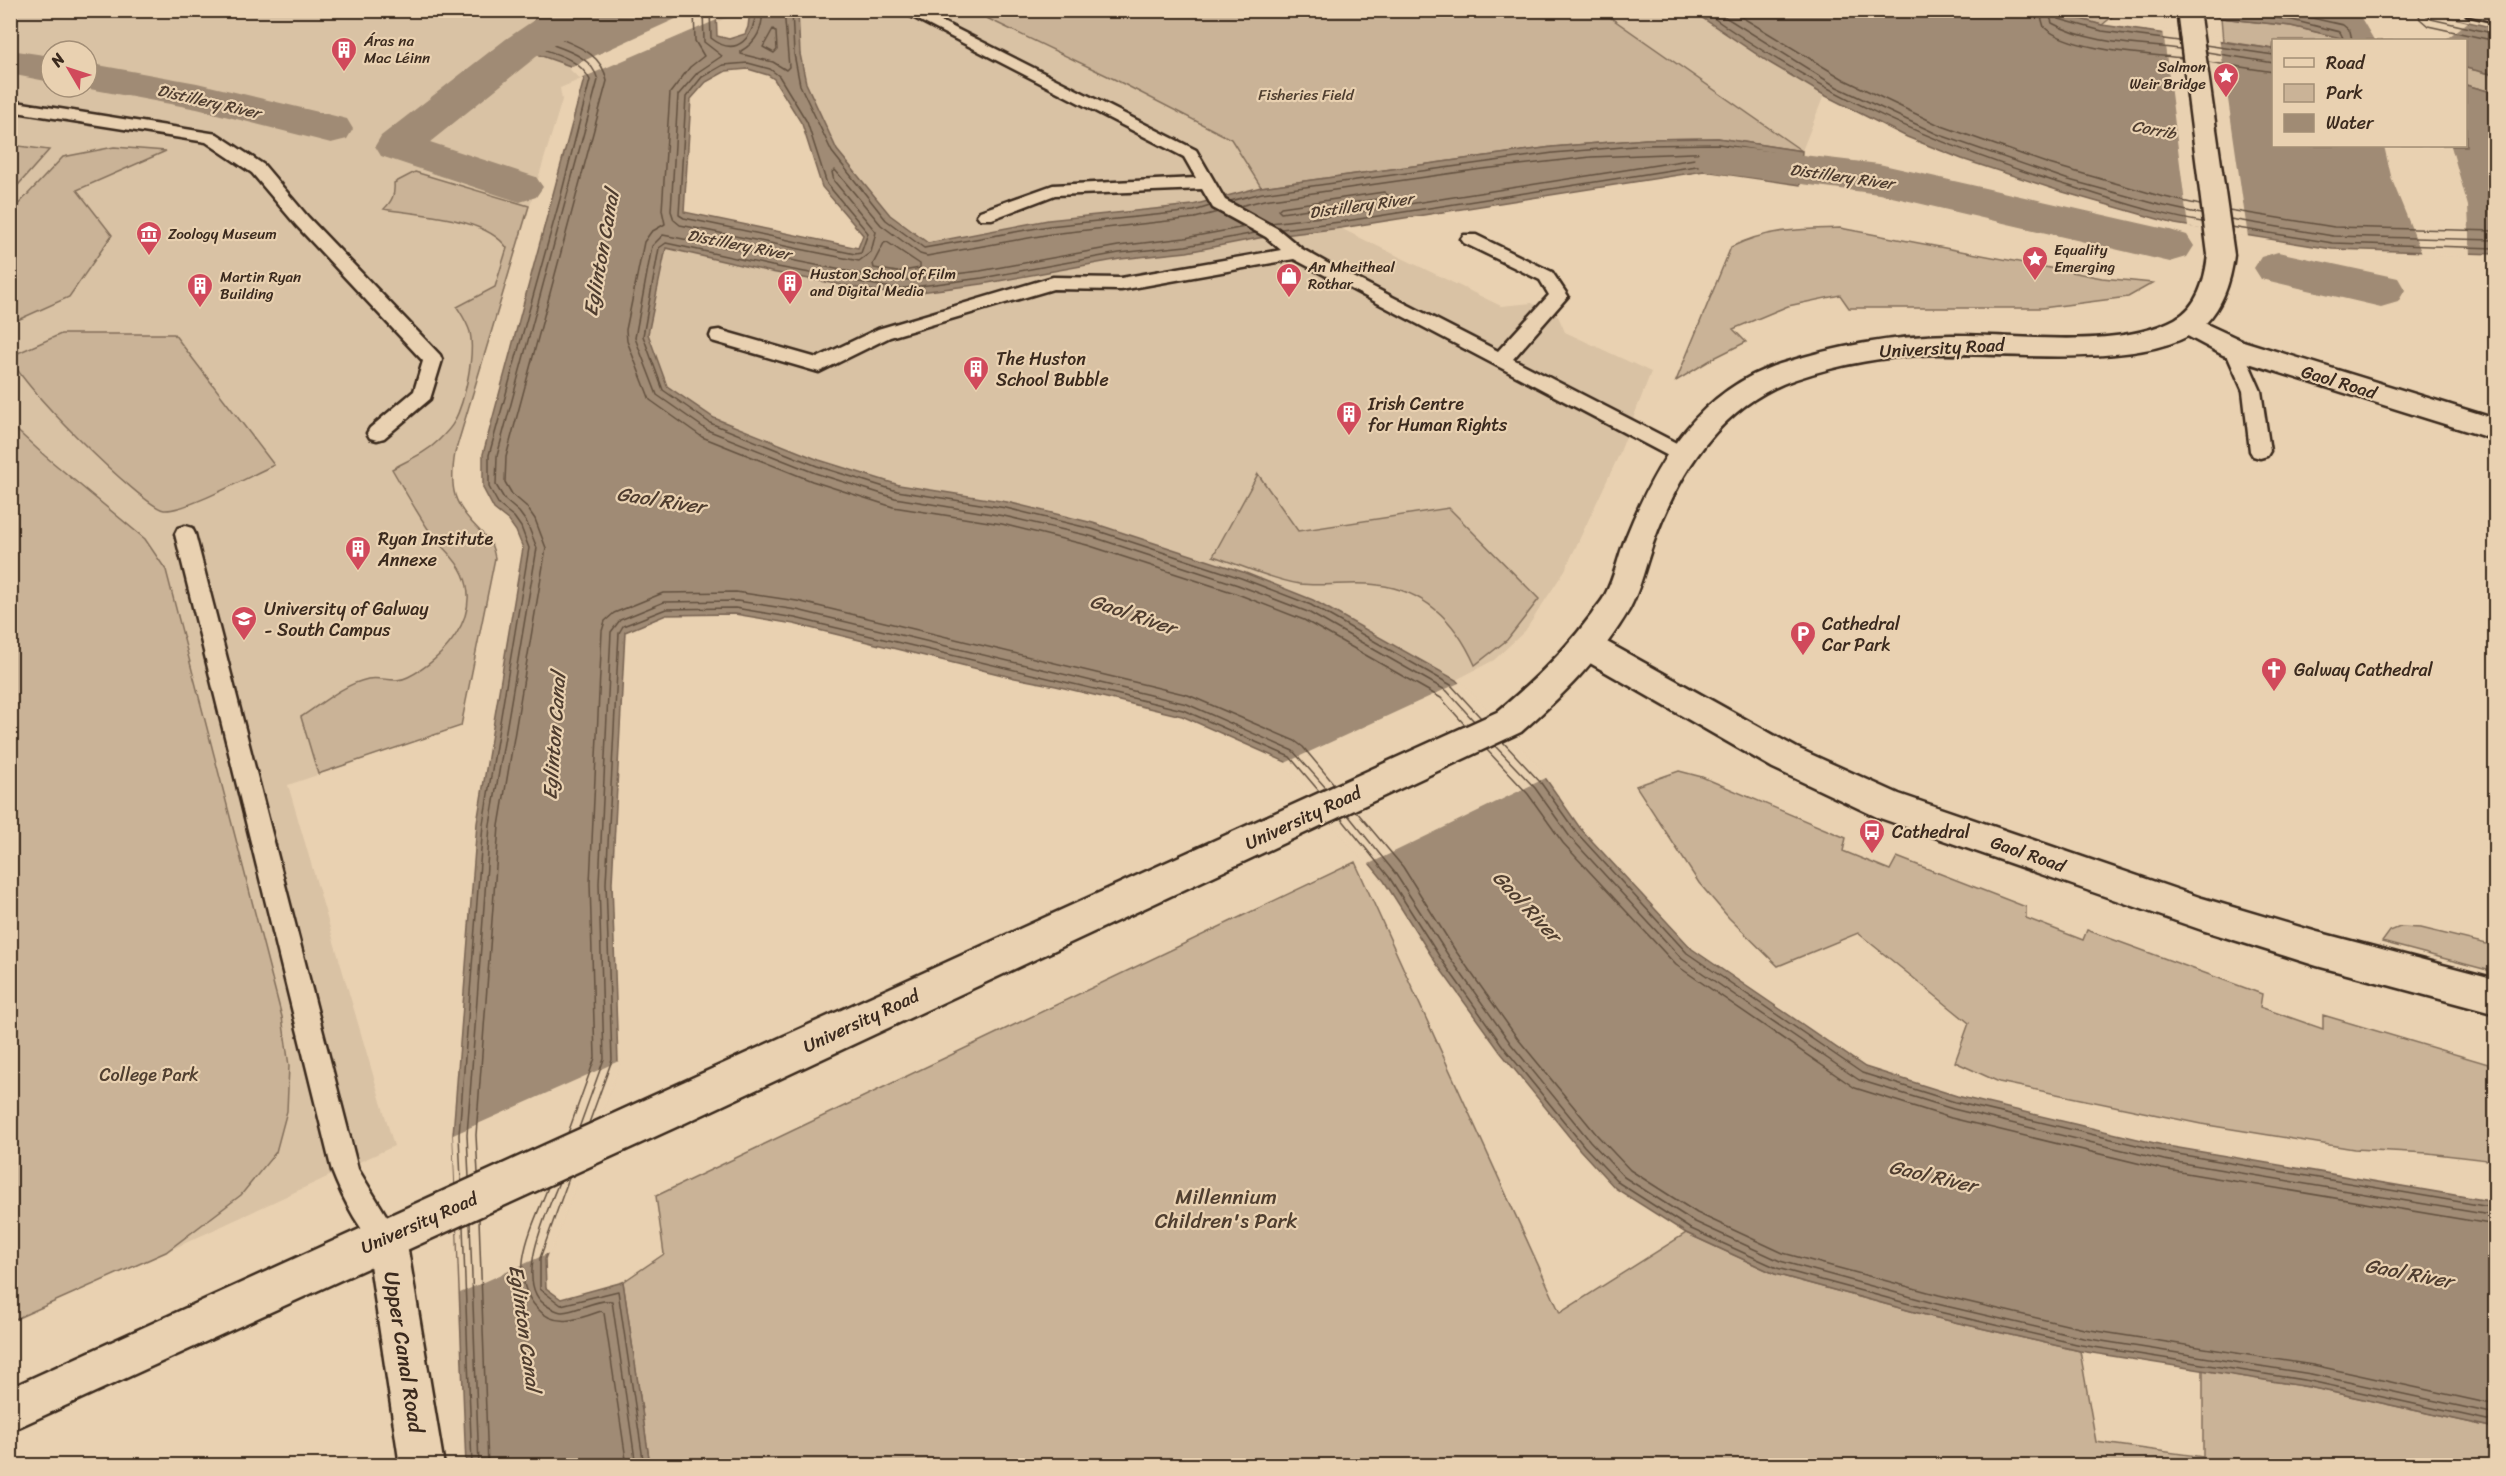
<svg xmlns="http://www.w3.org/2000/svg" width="2506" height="1476" viewBox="0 0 2506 1476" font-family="Sriracha,sans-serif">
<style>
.built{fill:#d9c2a4;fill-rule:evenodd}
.green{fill:#cab397;stroke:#826e5a;stroke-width:1.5}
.water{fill:#a08b74;stroke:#786452;stroke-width:1.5;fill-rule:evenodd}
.pier{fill:#e9d1b1}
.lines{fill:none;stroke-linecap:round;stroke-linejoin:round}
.shore{stroke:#635140;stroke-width:1.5}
.canal{fill:#a08b74;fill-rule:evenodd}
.service-casing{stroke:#3b2a1e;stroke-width:5}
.minor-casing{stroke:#3b2a1e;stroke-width:5}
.secondary-casing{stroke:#3b2a1e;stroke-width:5}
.service{fill:#e9d1b1;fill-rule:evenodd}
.minor{fill:#e9d1b1;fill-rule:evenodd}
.secondary{fill:#e9d1b1;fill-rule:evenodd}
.labels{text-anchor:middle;stroke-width:4.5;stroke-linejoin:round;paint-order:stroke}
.far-poi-label{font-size:15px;fill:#3b2a1e;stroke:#e9d1b1;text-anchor:start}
.far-park-label{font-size:15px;fill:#503f30;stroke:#e9d1b1}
.far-water-label{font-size:16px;font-style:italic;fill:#4f3d2f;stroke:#e9d1b1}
.street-label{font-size:18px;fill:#3b2a1e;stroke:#e9d1b1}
.poi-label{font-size:18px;fill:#3b2a1e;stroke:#e9d1b1;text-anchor:start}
.park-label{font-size:18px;fill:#503f30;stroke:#e9d1b1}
.water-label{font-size:20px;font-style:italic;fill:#4f3d2f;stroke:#e9d1b1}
.near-park-label{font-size:21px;fill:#503f30;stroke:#e9d1b1}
.near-street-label{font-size:21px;fill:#3b2a1e;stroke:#e9d1b1}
</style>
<rect width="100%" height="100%" fill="#e9d1b1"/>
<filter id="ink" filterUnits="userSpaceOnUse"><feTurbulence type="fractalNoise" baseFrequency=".0167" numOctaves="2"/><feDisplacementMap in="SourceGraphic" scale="12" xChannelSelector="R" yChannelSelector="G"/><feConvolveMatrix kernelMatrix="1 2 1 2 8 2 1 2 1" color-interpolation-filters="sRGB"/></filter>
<g filter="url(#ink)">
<path class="built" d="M11,11H539L535,21L508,43L521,48L690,11H743L560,88L562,100L455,453L451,479L456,501L464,515L493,544L495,558L461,726L288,785L394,1146L166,1252L11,1321ZM51,51H87V87H51Z
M798,11H1692L1770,63L1824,95L1802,151L1718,138L1646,139L1552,147L1274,196L1501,306L1532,303L1558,316L1565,332L1651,372L1618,457L1565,570L1525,631L1494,660L1456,680L1313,600L1243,572L1093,523L1007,502L899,485L819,460L714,418L667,386L648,334L666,248L771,272L897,295L982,284L1120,259L1187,251L1258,238L1048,220L928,243L890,215L837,150L806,83L800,54Z"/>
<path class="green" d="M972,11H1601L1802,151L1718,138L1646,139L1552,147L1261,187L1231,139L1114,79Z
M2052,11H2119L2102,25Z
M2221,18L2291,26L2349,40H2274L2273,49L2223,41Z
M2466,68L2495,75V93L2466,85Z
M11,145L49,150L11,193L10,145Z
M114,147L166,151L77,190L112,235L69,297L11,323V212L63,157Z
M415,172L529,206L455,453C449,489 453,504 479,530C489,541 492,542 495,558L461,726L318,774L301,717C321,704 344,684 368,679C381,676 395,684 408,677C443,660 482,616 463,574C456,557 440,547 430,532C416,511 404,490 392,469C408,460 426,453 439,440C444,435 451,428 454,422C465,401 475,355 470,332C467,322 462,315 457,307L495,287L507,248C486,217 418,215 384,209C392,201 395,195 394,183Z
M1840,228L2102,278L2153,283L2128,297L2042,308H1849L1840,295L1788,306L1733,329L1746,342L1714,358L1676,381L1731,247C1767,229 1800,229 1840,228Z
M61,334H174L274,465C251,475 186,512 164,510C144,508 10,376 11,356Z
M10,424L45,456L145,539L166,570L282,1017L289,1066L287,1111L276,1152L241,1195L166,1252L11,1321Z
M1258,474L1298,531L1449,508L1539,599L1507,640L1475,665C1456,622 1426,591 1378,585C1352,581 1326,587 1300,584C1273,580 1240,565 1213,556Z
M1679,771L1702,777L1846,838L1843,851L1890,870L1897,857L2026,907V918L2083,940L2087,930L2262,994L2260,1007L2323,1029V1015L2495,1066V1161L2428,1153L2354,1149L2201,1124L1999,1082L1955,1062L1969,1023L1858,933L1778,966L1729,918L1699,883L1636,786Z
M1355,862L1560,1313L1686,1233L1775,1274L1933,1317L2080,1351L2096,1442L2203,1457V1370L2309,1387L2495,1428V1465H650L623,1282L664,1254L656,1196Z
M2400,927L2421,928L2495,946V972L2382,942L2390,931Z"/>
<path class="water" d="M539,11H716L717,36L729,39L745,34L748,27L750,11H798L800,54L806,83L837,150L890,215L928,243L1048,220L1193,205L1261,187L1552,147L1646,139L1718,138L1802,151L1800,185L1704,171L1341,228L1259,238L1187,252L1120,259L982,284L897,295L771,272L666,248L648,334L667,386L714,418L819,460L899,485L1007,502L1093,523L1243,572L1313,600L1456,680L1546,779L1580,828L1692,949L1865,1067L1957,1096L2167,1146L2495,1202V1428L2309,1387L2080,1351L1933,1317L1775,1274L1686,1233L1615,1188L1580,1150L1501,1053L1436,963L1384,881L1286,762L1182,716L1056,686L1015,678L794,624L735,614L666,615L625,632L612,883L618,1062L545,1259L546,1288L561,1299L623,1282L650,1465L466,1466L453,1135L477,823L523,548L516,531L509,521L494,509L483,488V454L584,79L570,66L508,44L534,21ZM748,69L768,75L774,79L802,124L822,187L863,235L858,248L684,212L691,99L706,82L726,71Z
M1692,11H2052L2102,25L2273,49L2274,146H2466V85L2495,93V254L2332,249L2175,224L2063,192L1962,159L1907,137L1824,95L1770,63Z
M2187,11H2421L2495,28V75L2466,68V40H2349L2291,26L2221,18Z"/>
<path class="pier" d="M719,10V19L580,79L568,68L693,11Z
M2357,11H2421L2468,22L2445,40H2374Z
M2163,30L2219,37L2248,237L2188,227Z
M2384,146H2451L2468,206L2470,256L2421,255L2422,254L2392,180Z
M1461,682L1548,777L1367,865L1283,764Z
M621,1060L551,1252L460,1293L453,1135Z"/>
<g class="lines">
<path class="shore" d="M694,10L695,41L704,56L690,67L670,93L662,210L665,224L651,232L644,242L626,330L627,341L650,400L702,437L812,481L893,507L1002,524L1087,545L1235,593L1304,620L1441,698L1465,725
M703,10L704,42L722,56L698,72L678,95L671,211L674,220L680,225L859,261L871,252L876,232L834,181L832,172L835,170L881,225L920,254L927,256L1051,234L1195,218L1218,212
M710,10L711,38C737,59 755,36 756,10
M763,10C762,29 758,41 741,51V54L773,62L786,70L789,67L784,10
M792,10L794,54L800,85L832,152L886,220L924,248L1049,226L1194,211L1210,206
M1702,10C1821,95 1939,147 2079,189C2119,201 2160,215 2202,222
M1714,10L1837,87L1937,134L2069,180L2160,205L2201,214
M1730,10L1845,80L1939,125L2049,164L2160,196L2200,205
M2039,10L2044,27C2069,51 2147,54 2182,58
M2048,10L2052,23C2089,44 2139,44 2180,49
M2055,10L2059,19L2102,31L2179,41
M2215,10L2292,20L2340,32L2344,40
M2277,10L2343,25L2350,31L2352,40
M2418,10L2420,19L2428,26L2496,41
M2426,10L2427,16L2431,19L2496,34
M773,29L776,32L777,50L774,53L763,47Z
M2205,45L2274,55
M2207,52L2274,63
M2208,62L2274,72
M748,63L770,69L779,76L807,122L827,184L868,233L861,253L855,254L684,218L679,215L686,97L702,77L723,65Z
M1384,192L1388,195L1385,198L1281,213L1278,210L1281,207Z
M1230,201L1262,193L1553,153L1646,145L1718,144L1793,156L1796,159L1792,177L1703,165L1340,222L1281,229
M1240,206L1264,200L1482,169L1591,157L1717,152L1785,162L1788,165L1784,169L1706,158L1704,155L1701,158L1339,215L1270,223
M2229,210L2334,227L2496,231
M2230,219L2333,236L2496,240
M1245,227L1185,238L1118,246L980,271L897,281L663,235L652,246L635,338L657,395L707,430L815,473L895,498L1004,516L1090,536L1238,585L1308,612L1447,691L1474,721
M2231,227L2333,243L2496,248
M1255,233L1186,246L1119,253L982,278L897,289L772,266L666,243L659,248L643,336L663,390L710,423L817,466L897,491L1006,508L1092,529L1241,578L1311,605L1451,685L1481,718
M887,242L920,264V268L897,272L874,268L873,264L884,243Z
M1503,742L1541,783L1576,832L1687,953L1862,1073L1955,1102L2166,1152L2496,1208
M1495,746L1535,788L1570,837L1682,959L1859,1080L1953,1109L2164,1160L2496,1216
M1487,750L1528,794L1563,843L1676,965L1855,1088L1951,1118L2162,1169L2496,1225
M1356,811L1403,867L1455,950L1518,1039L1597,1135L1630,1170L1697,1213L1783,1253L1939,1295L2084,1329L2313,1365L2496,1405
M1348,815L1395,873L1448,955L1511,1044L1590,1141L1624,1177L1693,1221L1780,1261L1937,1304L2083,1338L2311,1374L2496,1414
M1341,818L1389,877L1441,959L1505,1049L1584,1146L1619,1183L1689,1228L1777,1268L1935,1311L2081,1345L2310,1381L2496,1422
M589,1123L612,1060L606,883L619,633L623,626L666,609L735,608L795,618L1183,710L1290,757L1319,791
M579,1128L604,1059L599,883L611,632L620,620L664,602L737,601L797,610L1187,704L1293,751L1326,788
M568,1133L595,1058L590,883L602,631L605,621L614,613L663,593L736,592L797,601L1188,695L1295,741L1303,747L1334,784
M478,1174L476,1135L499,826L546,548L535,519L526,506L512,494L505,482L506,457L607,81C602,53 577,46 554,36L560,10
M469,1178L467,1135L490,825L537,548L527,523L519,512L505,500L496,485L497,456L598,80C591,53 560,49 538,39L546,28L551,10
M569,1178L540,1258V1289L561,1305L618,1291L644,1466
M461,1181L459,1135L483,824L529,548L521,527L514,517L499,505L489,487V455L560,199L590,80C578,55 546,52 523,42L524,38L539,25L544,10
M559,1182C548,1210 510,1288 549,1307C553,1309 558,1312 562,1312C578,1311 596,1299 612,1301L636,1466
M548,1187C534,1224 505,1274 537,1308C555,1329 579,1319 601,1311L604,1313L627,1466
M479,1219L488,1466
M470,1223L479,1466
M463,1226L472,1466"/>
<path class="canal" d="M549,10H598L593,19L536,57L430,142L536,177L543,187L536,197L520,202L504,197L381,156L375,146L381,136L506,39Z
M10,50L51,56V82L10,74Z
M87,63L197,83L331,115L347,119L353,129L347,139L331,143L197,109L79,87H87Z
M1717,145L1879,164L2170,230L2187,235L2194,246L2187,257L2170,262L1879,194L1717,173L1701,169L1694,159L1701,149Z
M2278,252L2398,278L2405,290L2398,302L2381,307L2261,279L2254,268L2261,257Z"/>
<defs>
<path id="service" d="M899,10H919L1196,150L1225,200L1278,229L1302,249L1336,268L1498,351L1549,295L1540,280L1464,243L1461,239L1464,235H1476L1552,272L1568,296L1513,359L1688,449L1691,454L1688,459L1681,461L1674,459L1294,259L1121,290L1053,289L890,337L819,372L712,341L710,336L712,331L719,330L817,358L878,329L1053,277L1121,278L1281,250L1266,237L1213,208L1202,189L1055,195L992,219H980L977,215L980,211L1053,185L1196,178L1184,157Z
M10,101L217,134L264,165L308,217L440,355L442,360L430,399L384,438L377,440L370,438L367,433L370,428L414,391L423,361L296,225L252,173L206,142L10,111Z
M2233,342L2240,343L2242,348L2261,391L2270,451L2267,456L2260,458L2253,456L2250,451L2243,391L2224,348L2226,343Z
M185,526L192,528L195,534L358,1169L400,1238L396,1248L386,1252C363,1242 341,1194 332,1171L175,534L178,528Z"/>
<path id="minor" d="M2464,10H2496V22L2467,15Z
M2187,315L2243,341L2496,419V440L2223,355L2178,331L2174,324L2178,317Z
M1587,633L1598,637L1797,748L1899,794L2202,898L2317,932L2496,979V1014L2317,966L2202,930L1877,817L1773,768L1576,655L1571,646L1576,637Z
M386,1218L400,1224L406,1238L444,1466H400L366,1238L372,1224Z"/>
<path id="secondary" d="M2177,10H2199L2234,255C2231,280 2223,306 2205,324C2155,372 2004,352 1937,354C1889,356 1842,363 1796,379C1722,404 1681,469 1655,538C1646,562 1641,588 1629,610C1601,658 1562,696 1521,732L685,1123L10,1431V1388L1497,712C1533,682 1564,652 1592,614C1596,607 1602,602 1605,595C1615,577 1618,556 1626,537C1656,462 1699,390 1780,364C1836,346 1892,336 1951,335C2017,334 2116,351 2175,319C2198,307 2205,280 2208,255Z"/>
</defs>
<use href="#service" class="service-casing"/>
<use href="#minor" class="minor-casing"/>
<use href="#secondary" class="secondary-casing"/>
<use href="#service" class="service"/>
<use href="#minor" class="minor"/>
<use href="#secondary" class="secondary"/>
</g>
</g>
<defs>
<symbol id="building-pin" viewBox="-11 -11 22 30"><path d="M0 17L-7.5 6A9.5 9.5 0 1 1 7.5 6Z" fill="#d1495b" stroke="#e9d1b1"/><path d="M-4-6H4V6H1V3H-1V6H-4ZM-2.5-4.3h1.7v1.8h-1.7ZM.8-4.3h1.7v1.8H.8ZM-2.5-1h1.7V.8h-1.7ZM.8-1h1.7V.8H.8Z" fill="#fff"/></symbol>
<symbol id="sight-pin" viewBox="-11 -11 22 30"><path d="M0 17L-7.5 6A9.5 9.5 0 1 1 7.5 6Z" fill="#d1495b" stroke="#e9d1b1"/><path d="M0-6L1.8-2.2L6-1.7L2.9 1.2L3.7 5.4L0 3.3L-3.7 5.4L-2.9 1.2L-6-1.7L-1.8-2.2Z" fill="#fff"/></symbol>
<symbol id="museum-pin" viewBox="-11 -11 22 30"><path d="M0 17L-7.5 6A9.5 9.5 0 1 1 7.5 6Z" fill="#d1495b" stroke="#e9d1b1"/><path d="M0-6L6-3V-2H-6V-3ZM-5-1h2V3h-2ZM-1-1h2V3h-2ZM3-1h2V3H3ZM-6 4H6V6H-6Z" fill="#fff"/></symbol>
<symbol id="shop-pin" viewBox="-11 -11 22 30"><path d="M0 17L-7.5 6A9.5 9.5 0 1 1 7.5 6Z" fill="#d1495b" stroke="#e9d1b1"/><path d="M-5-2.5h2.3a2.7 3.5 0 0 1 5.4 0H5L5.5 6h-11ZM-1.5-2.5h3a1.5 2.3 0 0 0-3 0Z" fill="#fff"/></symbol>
<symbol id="university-pin" viewBox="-11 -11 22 30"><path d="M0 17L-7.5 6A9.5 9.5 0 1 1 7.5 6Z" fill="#d1495b" stroke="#e9d1b1"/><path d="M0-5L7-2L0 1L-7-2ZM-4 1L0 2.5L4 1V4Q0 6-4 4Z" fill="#fff"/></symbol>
<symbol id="parking-pin" viewBox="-11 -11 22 30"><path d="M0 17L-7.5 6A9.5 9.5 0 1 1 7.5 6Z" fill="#d1495b" stroke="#e9d1b1"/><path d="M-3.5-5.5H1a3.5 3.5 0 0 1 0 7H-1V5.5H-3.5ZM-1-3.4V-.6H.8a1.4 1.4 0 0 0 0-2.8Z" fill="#fff"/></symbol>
<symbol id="church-pin" viewBox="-11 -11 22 30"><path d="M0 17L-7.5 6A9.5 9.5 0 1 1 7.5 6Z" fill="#d1495b" stroke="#e9d1b1"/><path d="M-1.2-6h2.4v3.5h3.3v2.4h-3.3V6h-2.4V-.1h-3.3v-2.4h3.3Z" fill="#fff"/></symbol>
<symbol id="bus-pin" viewBox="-11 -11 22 30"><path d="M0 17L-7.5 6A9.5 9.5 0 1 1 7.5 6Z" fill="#d1495b" stroke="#e9d1b1"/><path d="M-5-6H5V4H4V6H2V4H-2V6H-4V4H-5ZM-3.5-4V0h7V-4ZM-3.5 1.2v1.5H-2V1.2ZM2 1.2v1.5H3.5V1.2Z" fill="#fff"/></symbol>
</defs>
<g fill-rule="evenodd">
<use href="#building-pin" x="329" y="35" width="30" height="40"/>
<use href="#sight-pin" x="2211" y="61" width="30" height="40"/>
<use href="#museum-pin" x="134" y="219" width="30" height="40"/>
<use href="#sight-pin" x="2020" y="244" width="30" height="40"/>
<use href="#shop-pin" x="1274" y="261" width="30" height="40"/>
<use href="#building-pin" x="775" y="268" width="30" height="40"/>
<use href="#building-pin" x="185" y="271" width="30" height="40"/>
<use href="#building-pin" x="961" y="354" width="30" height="40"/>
<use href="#building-pin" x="1334" y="399" width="30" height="40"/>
<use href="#building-pin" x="343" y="534" width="30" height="40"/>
<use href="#university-pin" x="229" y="604" width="30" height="40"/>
<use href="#parking-pin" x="1788" y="619" width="30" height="40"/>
<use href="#church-pin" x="2259" y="655" width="30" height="40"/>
<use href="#bus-pin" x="1857" y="817" width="30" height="40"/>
</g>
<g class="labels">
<g class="far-poi-label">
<text x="364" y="46">Áras na<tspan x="364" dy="17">Mac Léinn</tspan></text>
<text x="2206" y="72" text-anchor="end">Salmon<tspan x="2206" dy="17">Weir Bridge</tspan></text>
<text x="168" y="239">Zoology Museum</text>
<text x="2054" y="255">Equality<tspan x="2054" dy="17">Emerging</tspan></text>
<text x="1308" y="272">An Mheitheal<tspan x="1308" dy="17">Rothar</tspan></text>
<text x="810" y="279">Huston School of Film<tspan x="810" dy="17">and Digital Media</tspan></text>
<text x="220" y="282">Martin Ryan<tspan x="220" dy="17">Building</tspan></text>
</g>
<g class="far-park-label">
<text x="1306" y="100">Fisheries Field</text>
</g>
<g class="far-water-label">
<text transform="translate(209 101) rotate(13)" y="6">Distillery River</text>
<text transform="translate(2154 129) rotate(11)" y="6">Corrib</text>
<text transform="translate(1842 176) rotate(8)" y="6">Distillery River</text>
<text transform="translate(1361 205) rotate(-8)" y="6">Distillery River</text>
<text transform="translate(739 244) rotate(11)" y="6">Distillery River</text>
</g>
<g class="street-label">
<text transform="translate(1942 348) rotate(-3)" y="6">University Road</text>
<text transform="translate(2339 382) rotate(17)" y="6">Gaol Road</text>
<text transform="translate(1303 818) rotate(-25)" y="6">University Road</text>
<text transform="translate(2028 854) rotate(19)" y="6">Gaol Road</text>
<text transform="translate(861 1021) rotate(-25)" y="6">University Road</text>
<text transform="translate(419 1223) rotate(-24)" y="6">University Road</text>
</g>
<g class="poi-label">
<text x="996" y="365">The Huston<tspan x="996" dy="21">School Bubble</tspan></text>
<text x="1368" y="410">Irish Centre<tspan x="1368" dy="21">for Human Rights</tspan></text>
<text x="378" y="545">Ryan Institute<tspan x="378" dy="21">Annexe</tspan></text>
<text x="264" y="615">University of Galway<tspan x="264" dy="21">- South Campus</tspan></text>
<text x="1822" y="630">Cathedral<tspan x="1822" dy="21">Car Park</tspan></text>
<text x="2294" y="676">Galway Cathedral</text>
<text x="1892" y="838">Cathedral</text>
</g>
<g class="park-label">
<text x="149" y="1081">College Park</text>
</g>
<g class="water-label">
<text transform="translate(601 253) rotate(-80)" y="7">Eglinton Canal</text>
<text transform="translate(661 500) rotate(9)" y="7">Gaol River</text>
<text transform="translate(1133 614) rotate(19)" y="7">Gaol River</text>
<text transform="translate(554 736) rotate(-86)" y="7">Eglinton Canal</text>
<text transform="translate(1527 906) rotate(47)" y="7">Gaol River</text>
<text transform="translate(1933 1176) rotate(13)" y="7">Gaol River</text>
<text transform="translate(2409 1273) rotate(11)" y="7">Gaol River</text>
<text transform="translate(525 1328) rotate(82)" y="7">Eglinton Canal</text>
</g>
<g class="near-park-label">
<text x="1226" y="1204">Millennium<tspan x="1226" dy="24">Children's Park</tspan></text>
</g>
<g class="near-street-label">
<text transform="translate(404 1352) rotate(81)" y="7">Upper Canal Road</text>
</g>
</g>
<rect width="2506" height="1476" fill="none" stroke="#e9d1b1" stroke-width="36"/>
<rect x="18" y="18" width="2470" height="1440" fill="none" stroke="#3b2a1e" stroke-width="2" filter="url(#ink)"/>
<rect x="2272" y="39" width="195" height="108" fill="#e9d1b1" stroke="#a38e76" stroke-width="1.5"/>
<rect x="2284" y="58" width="30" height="9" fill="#e9d1b1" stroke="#a38e76" stroke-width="1.5"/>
<text x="2326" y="69" font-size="18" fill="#3b2a1e">Road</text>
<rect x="2284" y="84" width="30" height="18" fill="#cab397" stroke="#a38e76" stroke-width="1.5"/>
<text x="2326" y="99" font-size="18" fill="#3b2a1e">Park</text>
<rect x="2284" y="114" width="30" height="18" fill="#a08b74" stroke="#a38e76" stroke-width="1.5"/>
<text x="2326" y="129" font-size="18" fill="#3b2a1e">Water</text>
<g transform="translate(69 69) rotate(309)"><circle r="28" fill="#e9d1b1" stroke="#a38e76" stroke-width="1.5"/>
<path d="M0-4.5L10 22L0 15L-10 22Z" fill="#d1495b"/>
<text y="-9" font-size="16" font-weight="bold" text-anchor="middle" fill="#3b2a1e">N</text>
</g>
</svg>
